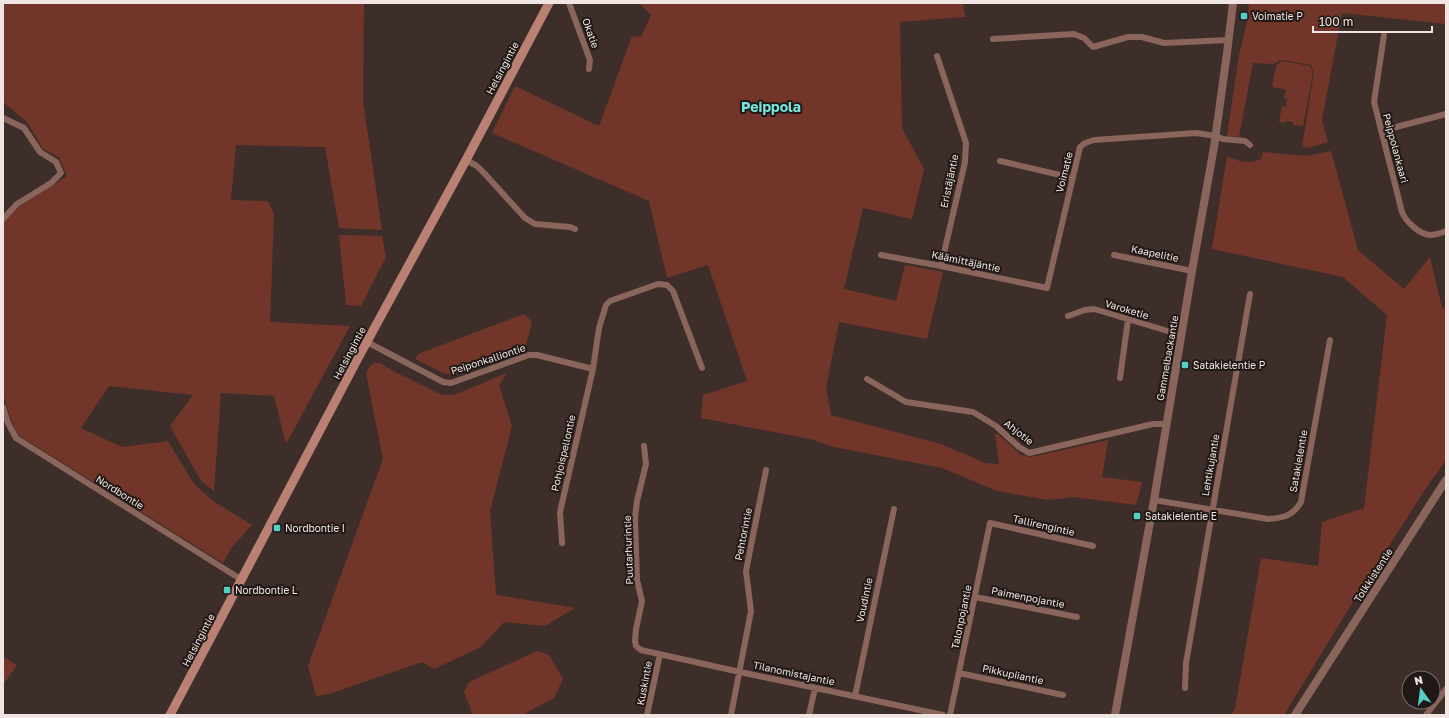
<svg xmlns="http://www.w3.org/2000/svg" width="1449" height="718" viewBox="0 0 1449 718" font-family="'Golos Text',sans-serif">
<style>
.green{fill:#713629}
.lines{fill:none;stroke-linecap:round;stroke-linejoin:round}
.minor{stroke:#89655c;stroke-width:6}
.tertiary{stroke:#89655c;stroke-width:8}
.secondary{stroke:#b98073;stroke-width:9}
.poi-dot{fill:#55cec6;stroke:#201816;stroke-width:1.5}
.labels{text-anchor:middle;stroke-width:4;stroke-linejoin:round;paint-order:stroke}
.poi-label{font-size:10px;fill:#f0e5e2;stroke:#201816;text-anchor:start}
.street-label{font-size:10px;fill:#f0e5e2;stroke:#201816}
.district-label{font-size:14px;font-weight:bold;fill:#7ae5dd;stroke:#201816}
</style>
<rect width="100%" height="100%" fill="#3e2e2a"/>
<path class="green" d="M3,3H364L363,101L382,230L339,228L325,147L236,145L231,200L268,201L274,214L270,322L350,326L286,444L274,396L221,393L214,491L201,481L170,426L193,395L109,386L81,428L122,447L168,441L194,484L213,501L252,525L232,547L223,563L18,435L12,422L3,395V223L19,207L67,176L59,157L43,149L27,122L3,102Z
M639,3H963L965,17L900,22L902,128L924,169L912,219L863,208L844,289L896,301L905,265L943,272L927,339L839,322L826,388L831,415L941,444L985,463L999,464L995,434H998L1021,455L1031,457L1108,440L1102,477L1142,482L1136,505L1073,497L1049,500L997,491L942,468L834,447L810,439L701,418L703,395L747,381L708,265L667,278L649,201L492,133L515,86L599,126L632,36L641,37L651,15Z
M1249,3H1446V24L1342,13L1322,120L1328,142L1308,148L1302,147L1314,72L1311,65L1281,60L1273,64L1253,63L1239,137L1227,136L1239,55L1246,26Z
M1282,61L1310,66L1313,73L1303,126L1293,125V122L1285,121V123L1279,122L1282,106L1286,107L1287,99L1284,98L1286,90L1272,87L1276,66Z
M1331,151L1358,250L1404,289L1430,257L1442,308L1446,307V460L1428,485L1351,605L1284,715H1230L1235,709L1261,558L1318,566L1322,522L1364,508L1387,315L1343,277L1212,249L1227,156C1239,162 1249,164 1261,159L1263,152L1307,156Z
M339,235L382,236L386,257L361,306L346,305Z
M524,314L532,322L525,349L453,375L443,373L415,359L418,354Z
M374,363H380L393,371L442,395H454L507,373L499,385L512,426L490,511L496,595L575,608L545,626L504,622L481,647L434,669L422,662L329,694L316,696L308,666L383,459L366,373L370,366Z
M537,651L549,655L563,679L554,698L522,715H473L464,692L469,682Z
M3,657L17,665L5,682L3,681Z"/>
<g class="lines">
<path class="minor" d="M569,3L590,60L589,69
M1384,35L1374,102L1402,212C1406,222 1419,234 1430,235C1435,235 1441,233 1446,231
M993,39L1074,34L1084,38L1093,47L1128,37H1142L1164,43L1229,40
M937,56L966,143L965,162L941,266
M3,118L24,128L40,152L56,162L61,173L51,183L17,204L3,219
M1381,131L1446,114
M466,160L477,166L484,173L525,218L535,224L570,227L575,229
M1000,161L1073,178
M881,255L941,266L1047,288L1080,147L1085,143L1094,140L1196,133L1216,136L1223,139L1245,141L1250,145
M1114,255L1192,271
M1068,316L1085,310L1094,309L1181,335
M367,342L443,382L451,383L529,355H537L593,369
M1120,378L1128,320
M867,379L906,402L973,412L996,426L1019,447L1029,453L1153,424H1165
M3,407L8,423L16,438L242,580
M644,446L646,464L637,501L635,518L637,580L642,601L636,629L635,641L636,646L641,650L740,672L943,715
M1154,500L1268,519C1283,518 1293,516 1301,502L1330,340
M562,543L560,512L593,369L599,328L606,305L610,301L658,284L667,285L673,291L702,368
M975,597L1077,617
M959,673L1063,695
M1185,688L1186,663L1250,294
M855,696L894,509
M647,715L660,654
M731,715L751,611L746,571L766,470
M809,715L815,688
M950,715L990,523L1093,546
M1426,715L1446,689"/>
<path class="tertiary" d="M1115,715L1154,500L1192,271L1214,147L1227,53L1233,3
M1295,715L1446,480"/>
<path class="secondary" d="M170,715L357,360L466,160L549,3"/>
</g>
<g class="poi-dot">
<rect x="1240" y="12" width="8" height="8" rx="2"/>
<rect x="1181" y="361" width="8" height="8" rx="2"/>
<rect x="1133" y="512" width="8" height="8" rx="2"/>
<rect x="273" y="524" width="8" height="8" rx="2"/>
<rect x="223" y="586" width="8" height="8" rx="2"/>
</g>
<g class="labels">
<g class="poi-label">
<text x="1252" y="20">Voimatie P</text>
<text x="1193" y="369">Satakielentie P</text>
<text x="1145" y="520">Satakielentie E</text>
<text x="285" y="532">Nordbontie I</text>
<text x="235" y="594">Nordbontie L</text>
</g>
<g class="street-label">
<text transform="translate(591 33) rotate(70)" y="4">Okatie</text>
<text transform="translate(502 68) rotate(-62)" y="4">Helsingintie</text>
<text transform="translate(1396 148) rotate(75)" y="4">Peippolankaari</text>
<text transform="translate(1064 172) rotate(-76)" y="4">Voimatie</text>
<text transform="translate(949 181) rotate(-78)" y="4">Eristäjäntie</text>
<text transform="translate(1155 253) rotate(12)" y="4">Kaapelitie</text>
<text transform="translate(966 261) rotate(12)" y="4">Käämittäjäntie</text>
<text transform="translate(1127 309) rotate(17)" y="4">Varoketie</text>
<text transform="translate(349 353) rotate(-62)" y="4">Helsingintie</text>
<text transform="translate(1167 358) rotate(-80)" y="4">Gammelbackantie</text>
<text transform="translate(488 359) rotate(-18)" y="4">Peiponkalliontie</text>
<text transform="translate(1019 432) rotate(38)" y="4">Ahjotie</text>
<text transform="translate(563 453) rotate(-77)" y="4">Pohjoispellontie</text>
<text transform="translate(1298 461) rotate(-80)" y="4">Satakielentie</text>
<text transform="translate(1210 465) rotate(-80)" y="4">Lehtikujantie</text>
<text transform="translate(120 492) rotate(32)" y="4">Nordbontie</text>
<text transform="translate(1044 525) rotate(13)" y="4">Tallirengintie</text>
<text transform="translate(743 534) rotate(-79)" y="4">Pehtorintie</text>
<text transform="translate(628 550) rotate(-92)" y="4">Puutarhurintie</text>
<text transform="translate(1373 575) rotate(-57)" y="4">Tolkkistentie</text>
<text transform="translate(1028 597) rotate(11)" y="4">Paimenpojantie</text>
<text transform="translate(864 600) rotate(-78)" y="4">Voudintie</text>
<text transform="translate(961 617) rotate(-78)" y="4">Talonpojantie</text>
<text transform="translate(198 640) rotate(-62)" y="4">Helsingintie</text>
<text transform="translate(794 673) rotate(12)" y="4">Tilanomistajantie</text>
<text transform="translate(1013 674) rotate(12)" y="4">Pikkupiiantie</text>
<text transform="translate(644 683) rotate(-79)" y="4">Kuskintie</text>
</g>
<g class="district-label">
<text x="771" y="112">Peippola</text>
</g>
</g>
<rect width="1449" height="718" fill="none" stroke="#f0e5e2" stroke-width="8"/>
<g transform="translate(1421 690) rotate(346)"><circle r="19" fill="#201816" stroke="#736a68"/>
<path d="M0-3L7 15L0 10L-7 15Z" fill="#55cec6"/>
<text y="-6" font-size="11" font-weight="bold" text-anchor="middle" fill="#f0e5e2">N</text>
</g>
<path d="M1313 26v6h119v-6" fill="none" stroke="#f0e5e2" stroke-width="2"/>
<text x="1319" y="26" font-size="12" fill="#f0e5e2" stroke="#201816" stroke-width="3" paint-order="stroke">100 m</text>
</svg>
